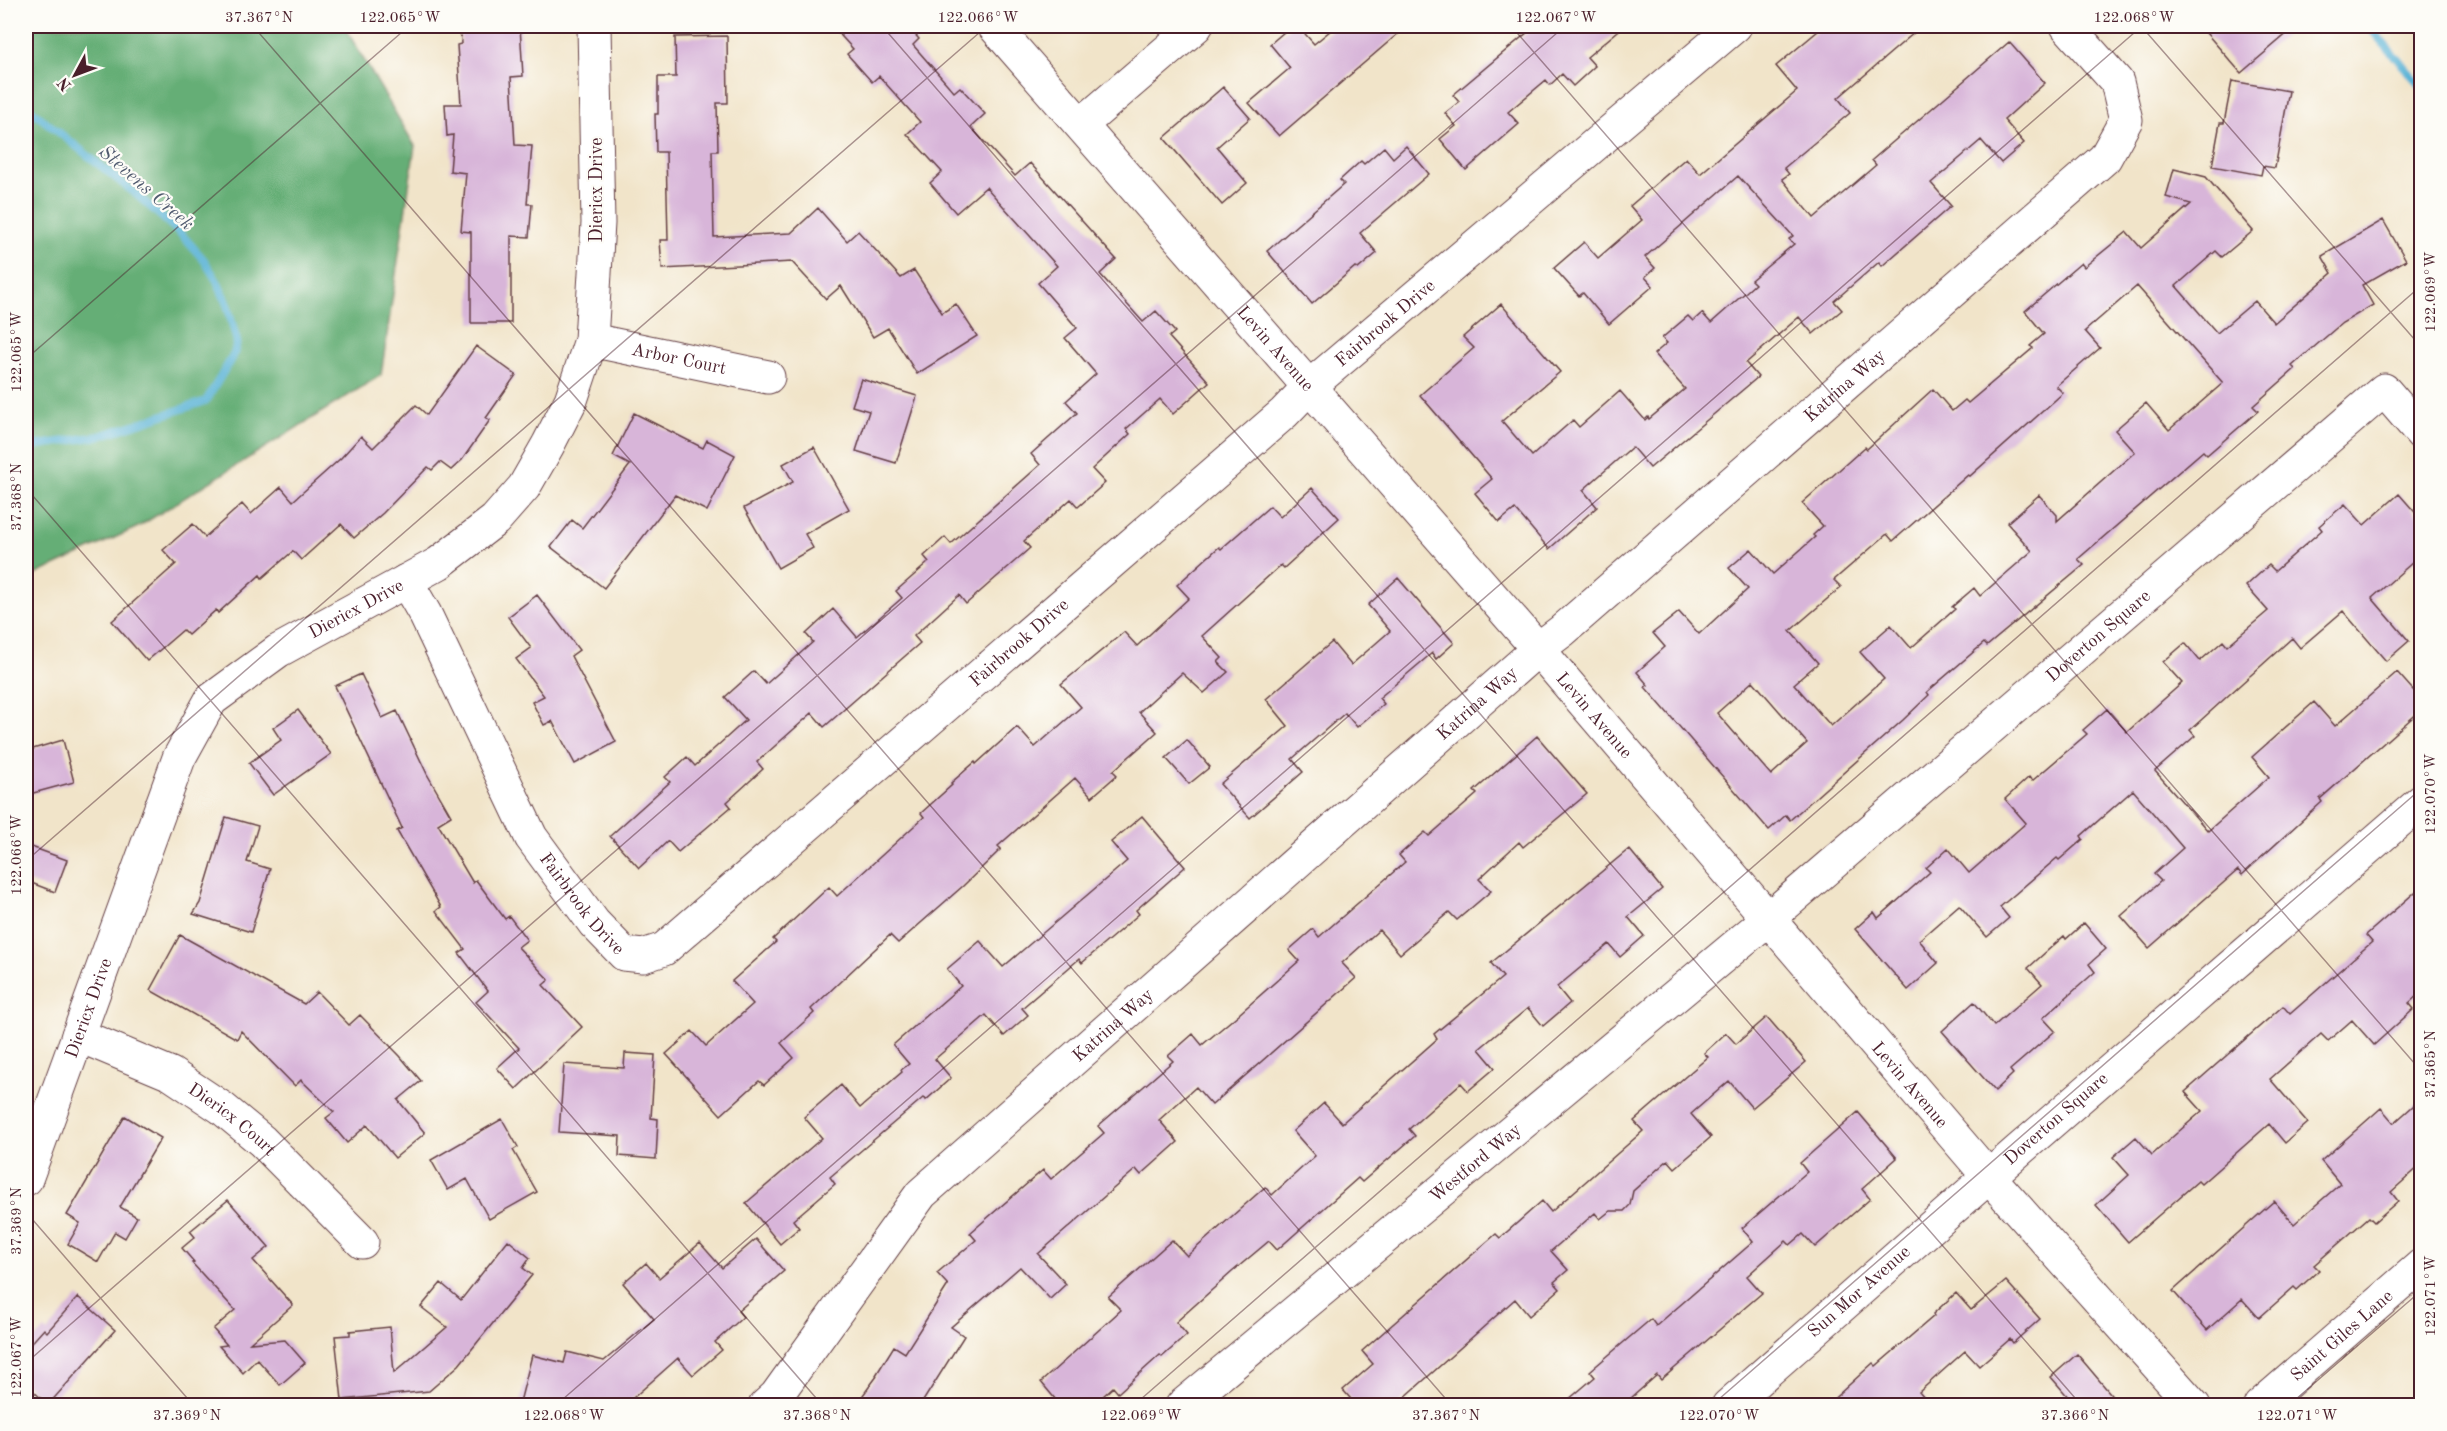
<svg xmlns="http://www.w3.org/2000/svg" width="2447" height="1431" viewBox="0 0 2447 1431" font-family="'Old Standard TT',serif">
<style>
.forest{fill:#65ae76;stroke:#586650;stroke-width:1.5}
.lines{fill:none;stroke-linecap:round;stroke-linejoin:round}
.stream{stroke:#58b2d6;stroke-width:8}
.building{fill:#d8b5d9;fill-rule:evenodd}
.minor-casing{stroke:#633d43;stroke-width:35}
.tertiary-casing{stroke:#633d43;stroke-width:35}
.minor{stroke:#fff;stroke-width:33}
.tertiary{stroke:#fff;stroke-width:33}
.ticks{fill:none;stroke:#4a1f2b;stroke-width:1.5;stroke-opacity:0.45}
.labels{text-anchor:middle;stroke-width:4.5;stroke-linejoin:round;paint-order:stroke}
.street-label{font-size:18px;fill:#4a1f2b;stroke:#fdfcf7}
.water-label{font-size:20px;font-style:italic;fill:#505a6f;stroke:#fdfcf7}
.neatline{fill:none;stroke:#4a1f2b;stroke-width:2}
.ticks-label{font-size:15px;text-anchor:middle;fill:#4a1f2b}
</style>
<rect width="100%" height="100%" fill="#fdfcf7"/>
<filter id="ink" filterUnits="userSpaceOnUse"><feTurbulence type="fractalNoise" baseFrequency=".0167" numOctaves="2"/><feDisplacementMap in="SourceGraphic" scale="12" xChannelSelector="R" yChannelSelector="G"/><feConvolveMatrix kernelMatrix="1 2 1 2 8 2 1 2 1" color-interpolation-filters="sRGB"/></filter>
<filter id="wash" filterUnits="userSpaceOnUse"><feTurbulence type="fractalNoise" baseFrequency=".008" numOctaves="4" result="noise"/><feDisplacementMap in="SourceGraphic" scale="24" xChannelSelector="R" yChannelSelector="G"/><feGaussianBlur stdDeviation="1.35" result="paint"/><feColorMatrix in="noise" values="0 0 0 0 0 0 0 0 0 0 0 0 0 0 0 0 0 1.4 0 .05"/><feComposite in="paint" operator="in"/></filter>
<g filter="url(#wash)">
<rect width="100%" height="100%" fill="#f1e4c9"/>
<path class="forest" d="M28,26H344L415,146L381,375L138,527L26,579V33Z"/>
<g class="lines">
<path class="stream" d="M2368,26L2422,87
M26,106L137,195L182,235L204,260L217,281L227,304L237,342L234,354L206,401L100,436L26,447"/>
</g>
<g id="blocks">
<path class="building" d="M460,26H520L523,76L511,77L515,145L532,146L527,204H532L529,237L511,236V323H471V232L461,231L466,173L450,171L453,135L447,136L445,104H461L457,45L461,44Z
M832,26H907L919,39L913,45L954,92L960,87L985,114L971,127L1015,176L1030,163L1116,259L1100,274L1143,322L1156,311L1175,332L1169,337L1209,382L1173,414L1160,399L1126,429L1130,434L1092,469L1105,483L1078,507L1071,499L1024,541L1030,548L966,604L959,595L914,636L920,643L824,727L812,713L757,762L763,769L727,802L731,807L678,852L668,841L639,868L610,836L670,782L665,777L687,757L695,766L746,720L725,697L754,671L766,684L813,642L806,634L833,609L857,637L902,598L896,591L929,562L924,556L945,537L951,544L1040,465L1031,454L1077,413L1066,401L1096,374L1065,338L1077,328L1038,283L1057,266L986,187L956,213L930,183L942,172L907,134L920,122L879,76L872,82L847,54L853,49Z
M1291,26H1298L1314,44L1336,26H1407L1279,136L1249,103L1290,68L1270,44Z
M1535,26H1624L1587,57L1595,66L1573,86L1562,74L1550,85L1546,80L1508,112L1519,124L1466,170L1440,139L1456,126L1445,113L1459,102L1453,95Z
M1824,26H1922L1838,98L1850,113L1784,168L1789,174L1782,179L1814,218L1876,165L1872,160L2009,42L2045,83L2004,120L2024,143L2001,163L1981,140L1931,183L1951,206L1882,266L1879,262L1834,301L1842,310L1813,334L1799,317L1746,363L1758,377L1650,468L1632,447L1583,490L1597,507L1549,549L1515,509L1499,522L1475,493L1492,479L1420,395L1474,348L1463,337L1501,304L1560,372L1502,421L1532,456L1573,420L1579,427L1620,391L1645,420L1648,417L1649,419L1685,389L1654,354L1667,343L1662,338L1688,316L1693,321L1702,313L1711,323L1755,284L1751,280L1794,244L1789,239L1793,236L1738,176L1645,257L1655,268L1645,277L1653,286L1609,324L1583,293L1579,296L1554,268L1584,242L1598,258L1642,220L1630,206L1686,158L1700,174L1797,91L1776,66Z
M2200,26H2296L2241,73Z
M727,36L728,103H717L718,151H712L714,237L791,233L818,208L847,241L858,231L901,278L914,270L942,313L956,304L977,336L917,374L888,328L873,337L841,286L826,299L792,262L662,269L660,240H668L666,152H656L655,114H658V77H676L675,37Z
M2232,81L2289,91L2275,168L2263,166L2261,175L2212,166L2220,123H2224Z
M1223,87L1250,118L1217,147L1247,183L1222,205L1164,138Z
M1406,146L1429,174L1360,233L1377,253L1358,269L1355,267L1312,304L1267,251L1344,184L1340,180L1361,161L1364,164L1384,147L1393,158Z
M2174,169L2206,177L2253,231L2222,257L2216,251L2176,286L2217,333L2255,301L2274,323L2332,273L2322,256L2383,220L2406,260L2362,285L2373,305L2342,323L2292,366L2295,369L2253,406L2258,411L2207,455L2203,451L2078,559L2084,565L1987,646L1984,643L1927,692L1929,695L1903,720L1790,820L1786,815L1769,830L1645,687L1648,685L1637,672L1665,647L1653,633L1679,612L1699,634L1748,589L1729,568L1751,549L1773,574L1815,537L1813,535L1823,526L1802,503L1865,447L1867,449L1933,389L1952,411L1965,400L1968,403L2033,348L2030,346L2044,334L2025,311L2081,263L2084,267L2127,232L2141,248L2191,204L2166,197ZM2137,286L2223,383L2169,430L2146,403L2115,430L2135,452L2057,521V515L2039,495L2007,523L2032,551L1980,596L1974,588L1952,607L1955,609L1911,648L1891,625L1860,652L1884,679L1831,726L1794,684L1818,663L1790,631L1841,587L1834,580L1887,534L1893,541L1968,475L1970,476L2063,393L2056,386L2100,348L2085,331ZM1753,681L1807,743L1771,775L1717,713Z
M476,346L516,375L486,418L490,420L462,460L451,470L440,462L432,470L428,467L383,513L354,538L341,524L301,560L293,551L262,578L260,575L218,613L216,610L188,635L183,630L147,661L112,621L176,564L163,550L193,524L205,537L242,504L251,514L281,487L293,501L341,458L361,436L373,448L416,405L427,415Z
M861,379L917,396L896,463L856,451L869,411L852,406Z
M634,413L703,448L707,440L735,455L707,511L675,495L604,588L551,547L572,520L582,528L630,465L613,456Z
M814,447L849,509L805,534L813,548L778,568L744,508L793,482L783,464Z
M1312,488L1339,518L1284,568L1281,565L1202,636L1222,658L1218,662L1228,672L1204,693L1182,673L1139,712L1157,732L1113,771L1117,775L1092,797L1075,778L998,846L1001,849L963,886L898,943L890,935L811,1009L814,1013L781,1043L794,1058L764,1085L759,1081L721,1115L666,1054L692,1031L706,1046L753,1004L732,981L776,942L773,939L829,887L837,896L924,817L921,813L952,785L951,783L975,762L976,764L1017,727L1035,747L1081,707L1061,684L1124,632L1137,646L1189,598L1177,585L1219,547L1221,549L1270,506L1280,517Z
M2399,494L2421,519V555L2372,598L2409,641L2386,661L2343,611L2300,648L2292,638L2190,730L2195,736L2155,771L2208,831L2269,777L2252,757L2314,702L2335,726L2397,672L2421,699V710L2320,799L2322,802L2242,875L2238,870L2149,948L2121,916L2161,881L2154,874L2183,848L2133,790L2081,836L2083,839L2059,860L2057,858L2000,907L2009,918L1987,937L1959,905L1919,940L1938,963L1908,990L1855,929L1874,912L1878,918L1930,872L1926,868L1948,848L1969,873L2026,823L2005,799L2029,777L2032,781L2087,734L2083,730L2107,709L2127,732L2182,683L2163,662L2185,643L2200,661L2223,641L2227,646L2268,611L2246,586L2269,565L2275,571L2322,530L2319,526L2345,504L2364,525Z
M1398,578L1454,643L1436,659L1432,653L1379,698L1384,704L1357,727L1345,713L1292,759L1303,772L1250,818L1220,784L1288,726L1266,699L1332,642L1351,665L1390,631L1368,605Z
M537,595L579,650L571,656L616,742L575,764L552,721L544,725L532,702L544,696L516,659L531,648L508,617Z
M361,674L382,718L397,711L427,774L451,816L438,824L473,883L476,880L505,919L509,916L527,940L518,947L549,980L543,985L582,1027L516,1089L497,1068L519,1048L476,1002L488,991L459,953L465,949L436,911L441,907L397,831L402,828L335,686Z
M298,710L331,754L273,795L249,763L281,740L273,728Z
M1537,736L1587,794L1523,847L1519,842L1479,879L1491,891L1457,920L1449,912L1400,954L1379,930L1342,963L1356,978L1212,1105L1196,1087L1159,1120L1178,1142L1141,1175L1136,1169L1038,1254L1066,1284L1050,1299L1020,1267L951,1327L964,1336L920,1406H855L877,1376L876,1375L894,1346L905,1353L948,1285L937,1273L976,1240L970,1233L1043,1170L1051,1179L1104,1133L1098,1126L1173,1061L1168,1056L1193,1034L1202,1045L1239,1014L1299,961L1289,950L1313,929L1319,937L1405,862L1399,855L1425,832L1429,836L1477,794L1474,791Z
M63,740L74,782L26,795V751Z
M1187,740L1210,767L1189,784L1166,758Z
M1142,816L1185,867L1136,910L1139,914L1082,963L1079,959L1022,1008L1028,1015L1004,1036L986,1015L935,1059L951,1078L926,1100L924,1097L830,1177L835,1184L793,1220L799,1228L780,1244L746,1203L822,1138L804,1117L841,1085L860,1108L902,1072L901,1070L909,1064L893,1045L961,986L947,969L980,941L1003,967L1127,861L1111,842Z
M226,817L258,826L247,862L270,869L251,932L193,914L200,903Z
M26,845L67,860L55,892L26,881Z
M1629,849L1662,889L1628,917L1644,936L1620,957L1609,944L1557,987L1570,1003L1543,1026L1528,1008L1479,1049L1495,1068L1468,1091L1461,1083L1409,1129L1415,1136L1362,1182L1358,1178L1277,1250L1269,1241L1232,1272L1176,1322L1187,1335L1162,1357L1160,1355L1118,1393L1113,1387L1092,1406H1061L1041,1382L1121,1310L1108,1297L1172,1240L1187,1256L1265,1187L1272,1195L1315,1156L1293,1131L1324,1103L1342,1123L1437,1039L1434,1034L1503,977L1491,963Z
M2421,887V992L2409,1003L2414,1009L2374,1045L2352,1020L2328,1041L2321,1034L2270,1079L2308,1123L2285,1143L2269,1124L2201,1184L2198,1181L2128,1242L2096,1205L2129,1175L2113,1157L2136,1137L2152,1155L2202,1111L2185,1092L2283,1006L2290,1014L2372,942L2366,935Z
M2084,923L2106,949L2089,964L2095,972L2043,1018L2055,1031L2010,1070L2013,1074L1995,1091L1942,1031L1974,1002L1994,1026L2042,984L2028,968L2064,936L2066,939Z
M180,935L304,1004L317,992L349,1025L360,1015L400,1056L421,1081L398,1100L425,1133L395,1158L367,1125L347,1143L326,1118L334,1112L301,1080L295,1086L241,1031L237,1039L150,990Z
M1767,1017L1806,1062L1752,1108L1729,1081L1691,1114L1711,1137L1675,1168L1668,1160L1633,1191L1630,1205L1624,1211H1610L1600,1219L1595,1213L1551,1251L1568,1270L1554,1282L1560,1289L1529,1316L1515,1299L1395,1406H1357L1343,1390L1373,1364L1362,1351L1496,1234L1500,1238L1542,1201L1551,1212L1643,1131L1634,1121L1708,1057L1704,1053L1726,1033L1736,1044Z
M625,1053L655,1055L651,1118L658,1119L656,1159L619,1156L620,1136L559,1132L564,1064L624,1068Z
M2421,1099V1165L2391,1192L2398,1201L2374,1222L2369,1217L2314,1265L2319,1270L2297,1290L2294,1287L2259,1318L2242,1299L2207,1330L2173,1291L2274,1201L2294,1224L2340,1184L2321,1161L2381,1108L2394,1123Z
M1858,1112L1897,1158L1862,1189L1870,1199L1815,1247L1803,1234L1790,1245L1786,1241L1747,1276L1762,1293L1661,1380L1657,1375L1622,1406H1561L1595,1377L1590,1371L1651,1319L1656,1326L1753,1242L1742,1228L1807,1172L1800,1163Z
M125,1116L161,1138L120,1207L137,1217L125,1238L115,1232L98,1262L68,1244L80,1223L67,1215Z
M502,1119L518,1147L513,1150L537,1192L489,1219L467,1179L448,1190L431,1160Z
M228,1200L269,1247L253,1260L293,1305L250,1343L285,1340L305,1363L280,1385L257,1359L243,1373L219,1346L227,1345L213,1329L235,1310L192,1263L194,1262L182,1248L195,1237L190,1231Z
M756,1239L784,1271L738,1311L743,1317L715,1342L722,1350L693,1375L678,1358L624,1406H519L532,1355L564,1363L567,1352L604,1361L654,1319L623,1283L646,1263L659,1278L700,1243L722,1268Z
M508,1240L530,1258L523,1268L532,1275L459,1365L429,1391L342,1400L335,1336L350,1335V1331L390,1327L394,1373L447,1327L421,1307L441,1283L461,1300Z
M2006,1281L2040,1319L2013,1343L2010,1339L1979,1366L1965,1351L1919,1392L1931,1406H1826L1873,1363L1876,1366L1934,1316L1933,1314L1956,1293L1971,1310Z
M78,1297L115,1330L48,1405L26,1384V1349L44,1329L47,1332Z
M2077,1354L2121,1406H2076L2051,1377Z"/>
</g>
</g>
<g filter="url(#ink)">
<use href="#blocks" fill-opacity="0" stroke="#633d43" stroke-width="1.5"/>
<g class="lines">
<defs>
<g id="minor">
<path d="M1082,124L1196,26"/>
<path id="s1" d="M591,340L768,377"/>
<path id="s2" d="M406,581L425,614L531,837L594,923L624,954L643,956L664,949L1284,413L1310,386L1735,26"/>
<path id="s3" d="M78,1035L171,1074L222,1108L262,1141L362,1242"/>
<path id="s4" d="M26,1179L179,758L211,700L278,651L439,563L495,520L524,487L548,445L571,400L591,340L598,223L594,26"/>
<path id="s5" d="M765,1406L776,1396L921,1194L1538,649L1562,631L2105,158L2126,120L2117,82L2067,26"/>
<path id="s6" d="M1182,1406L1768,919L2384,390L2422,434"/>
<path id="s7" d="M1728,1406L2018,1151L2422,801"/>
<path id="s8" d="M2260,1406L2422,1265"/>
</g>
<g id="tertiary">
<path id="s9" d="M994,26L1538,649L1989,1177L2194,1406"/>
</g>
</defs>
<use href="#minor" class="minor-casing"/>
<use href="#tertiary" class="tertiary-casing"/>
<use href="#minor" class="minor"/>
<use href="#tertiary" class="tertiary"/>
</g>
</g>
<path class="ticks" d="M253,26L1452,1406M882,26L2082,1406M1511,26L2422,1072M2141,26L2422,348M26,359L409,26M26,488L823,1406M26,861L987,26M26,1212L194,1406M26,1363L1565,26M555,1406L2142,26M1133,1406L2422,285M1711,1406L2422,788M2288,1406L2422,1290"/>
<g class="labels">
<g class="street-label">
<text transform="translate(596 190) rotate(-90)" y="6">Diericx Drive</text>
<text dy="6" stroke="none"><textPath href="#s2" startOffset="1431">Fairbrook Drive</textPath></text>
<text dy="6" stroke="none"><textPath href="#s9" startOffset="428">Levin Avenue</textPath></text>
<text dy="6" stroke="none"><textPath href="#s1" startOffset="90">Arbor Court</textPath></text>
<text dy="6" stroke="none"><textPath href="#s5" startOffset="1491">Katrina Way</textPath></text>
<text dy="6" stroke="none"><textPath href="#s4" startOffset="686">Diericx Drive</textPath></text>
<text dy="6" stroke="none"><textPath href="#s6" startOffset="1197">Doverton Square</textPath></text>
<text dy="6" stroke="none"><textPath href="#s2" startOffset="945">Fairbrook Drive</textPath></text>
<text dy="6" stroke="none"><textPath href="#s5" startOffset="1005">Katrina Way</textPath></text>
<text dy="6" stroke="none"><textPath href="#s9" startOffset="914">Levin Avenue</textPath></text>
<text dy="6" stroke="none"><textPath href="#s2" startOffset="369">Fairbrook Drive</textPath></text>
<text dy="6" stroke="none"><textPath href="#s4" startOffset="182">Diericx Drive</textPath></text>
<text dy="6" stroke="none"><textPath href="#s5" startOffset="519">Katrina Way</textPath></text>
<text dy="6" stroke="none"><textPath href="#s9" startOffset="1400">Levin Avenue</textPath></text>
<text dy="6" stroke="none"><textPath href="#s7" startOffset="436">Doverton Square</textPath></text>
<text dy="6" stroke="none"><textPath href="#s3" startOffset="177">Diericx Court</textPath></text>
<text dy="6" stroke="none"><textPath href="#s6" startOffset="381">Westford Way</textPath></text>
<text dy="6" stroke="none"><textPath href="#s7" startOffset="174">Sun Mor Avenue</textPath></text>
<text dy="6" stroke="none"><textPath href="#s8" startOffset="108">Saint Giles Lane</textPath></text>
</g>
<g class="water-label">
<text transform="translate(147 187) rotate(41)" y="7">Stevens Creek</text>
</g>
</g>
<rect width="2447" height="1431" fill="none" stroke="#fdfcf7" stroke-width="66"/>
<g transform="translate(75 75) rotate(229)" stroke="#fdfcf7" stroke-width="4.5" paint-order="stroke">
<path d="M0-4.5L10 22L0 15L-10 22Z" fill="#4a1f2b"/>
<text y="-9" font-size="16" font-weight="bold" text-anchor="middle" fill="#4a1f2b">N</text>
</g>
<rect x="33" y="33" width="2381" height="1365" class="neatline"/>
<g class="ticks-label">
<text x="259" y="22">37.367°N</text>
<text x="400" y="22">122.065°W</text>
<text x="978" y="22">122.066°W</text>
<text x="1556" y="22">122.067°W</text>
<text x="2134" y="22">122.068°W</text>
<text transform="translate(2430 292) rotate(-90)" y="5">122.069°W</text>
<text transform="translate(16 352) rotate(-90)" y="5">122.065°W</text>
<text transform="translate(16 497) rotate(-90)" y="5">37.368°N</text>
<text transform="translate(2430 794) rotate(-90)" y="5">122.070°W</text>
<text transform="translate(16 855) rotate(-90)" y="5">122.066°W</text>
<text transform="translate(2430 1064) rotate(-90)" y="5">37.365°N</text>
<text transform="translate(16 1221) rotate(-90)" y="5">37.369°N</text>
<text transform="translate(2430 1296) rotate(-90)" y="5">122.071°W</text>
<text transform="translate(16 1357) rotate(-90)" y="5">122.067°W</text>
<text x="187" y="1420">37.369°N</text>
<text x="564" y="1420">122.068°W</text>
<text x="817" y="1420">37.368°N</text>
<text x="1141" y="1420">122.069°W</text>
<text x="1446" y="1420">37.367°N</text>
<text x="1719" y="1420">122.070°W</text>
<text x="2075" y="1420">37.366°N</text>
<text x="2297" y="1420">122.071°W</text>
</g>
</svg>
